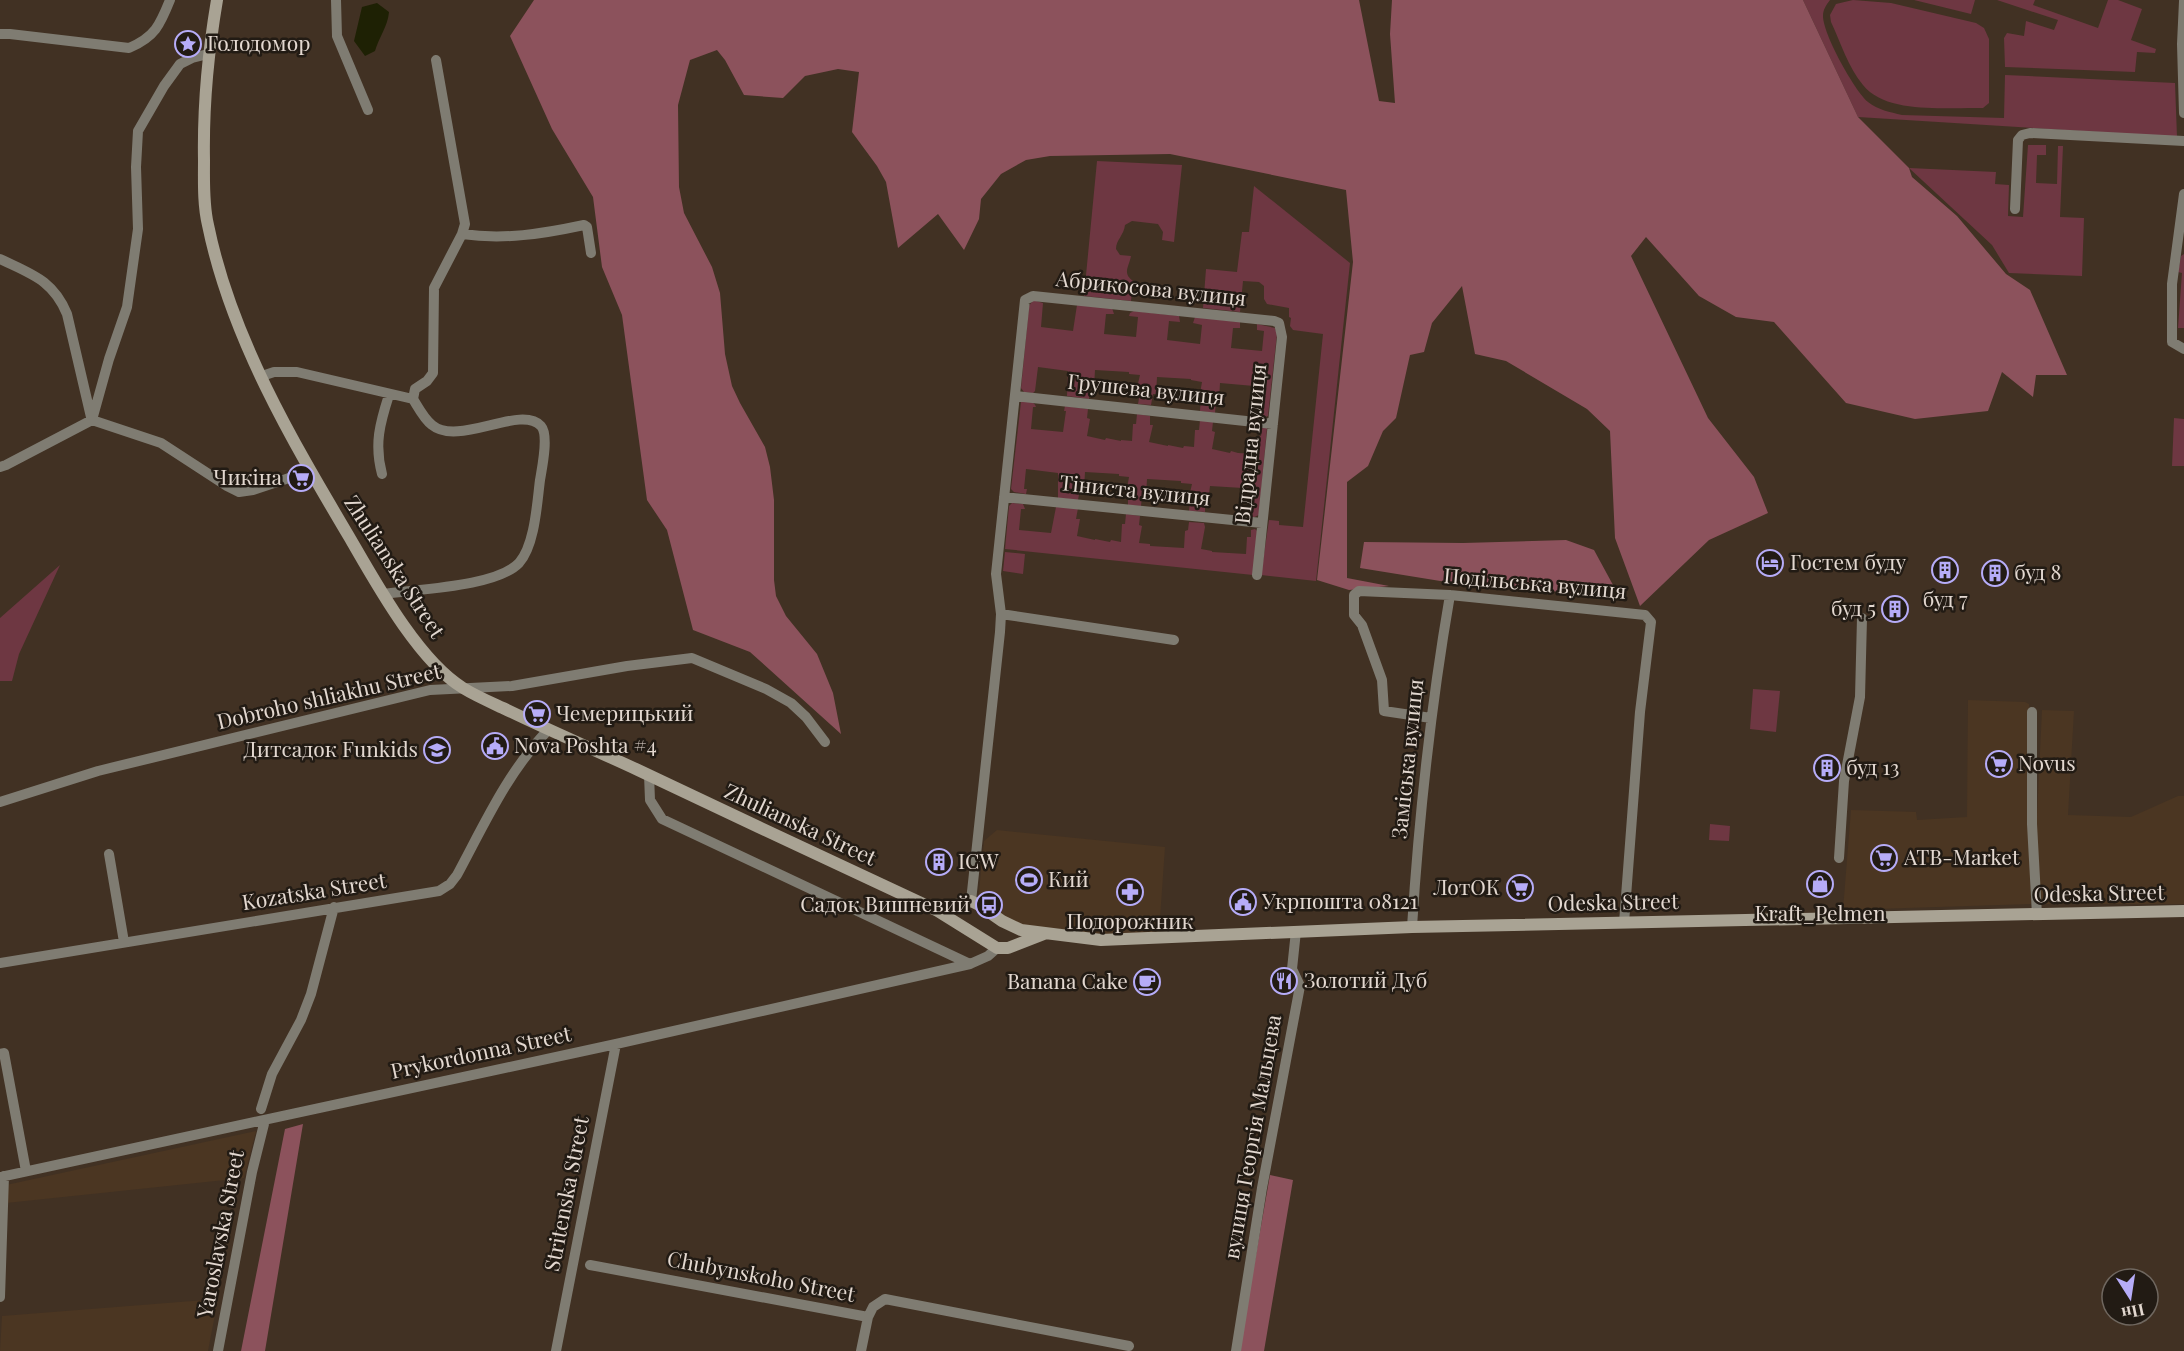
<svg xmlns="http://www.w3.org/2000/svg" width="2184" height="1351" viewBox="0 0 2184 1351" font-family="'Playfair Display',serif">
<style>
.built{fill:#4b3622}
.green{fill:#6e3742}
.forest{fill:#8c525c}
.water{fill:#1e2104}
.lines{fill:none;stroke-linecap:round;stroke-linejoin:round}
.street{stroke:#7f7c72;stroke-width:10}
.secondary{stroke:#a9a394;stroke-width:12}
.labels{text-anchor:middle;stroke-width:5;stroke-linejoin:round;paint-order:stroke}
.poi-label{font-size:21px;fill:#e3d8d0;stroke:#221b14;text-anchor:start}
.street-label{font-size:21px;fill:#e3d8d0;stroke:#221b14}
</style>
<rect width="100%" height="100%" fill="#413123"/>
<path class="built" d="M1968,700L2025,702L2029,704V827L2031,904L1843,910L1851,810L1916,812L1917,820L1967,817Z
M2042,710L2074,711L2068,815L2131,817L2178,796H2184V904H2041L2036,837Z
M997,830L1165,847L1159,933L1104,934L1014,924L978,901L984,841Z
M256,1131L244,1178L6,1203V1185Z
M218,1299L208,1351H0L2,1316Z"/>
<path class="green" d="M1803,0H1830C1826,5 1823,10 1823,16C1823,34 1854,90 1868,102C1878,110 1890,112 1902,115L2004,118L2005,75L2175,83L2177,137L1858,117Z
M1853,0L1891,3L1976,23L1984,28L1989,39V103L1983,108C1948,107 1887,115 1863,85C1848,67 1841,43 1831,22L1830,15L1836,4Z
M1914,0H1975L1971,14Z
M1997,0H2035L2033,5L2098,28L2108,0H2118L2142,9L2131,40L2156,49L2155,53L2137,52L2135,72L2005,67L2004,38L2007,33L2024,36L2026,21L2054,30L2058,20Z
M2028,145H2046V155H2037L2036,183L2057,184L2058,146H2063L2060,217L2084,218L2082,276L2009,273L1992,245L1909,168L1996,172L1995,184L2009,185L2008,216L2023,217Z
M1097,161L1182,165L1174,242L1162,240L1163,232L1158,224L1132,221L1125,225C1124,235 1116,240 1116,249L1120,255L1131,256C1129,267 1122,273 1133,281L1131,301L1084,296Z
M1254,186L1350,263L1316,581L1261,575L1269,520L1279,521V525L1303,527L1323,334L1293,330L1290,326L1291,318L1289,317V308L1267,304L1264,299V286L1259,282L1243,281L1240,312L1203,308L1206,269L1237,272L1242,232H1249Z
M2184,254V328H2178L2182,273L2178,272L2181,256Z
M1033,300L1043,303L1041,327L1073,331L1077,305L1112,308L1114,314H1106L1104,334L1136,337L1138,317L1129,316L1130,313L1134,311L1179,316L1180,322L1169,321L1167,340L1200,344L1202,325L1193,323L1195,317L1240,322V328H1233L1231,348L1262,351L1264,331L1257,330V324L1275,328L1277,334L1268,416L1262,418L1263,406H1261L1264,389L1254,388V386L1220,383L1219,401H1216L1215,413L1200,411L1201,399H1199L1202,382L1191,380V379L1157,377L1156,394H1153L1151,405L1138,404L1140,393L1136,392L1140,375L1129,374V372L1095,370L1094,387H1090L1089,399L1067,396L1068,371L1038,367L1035,391L1033,393L1024,392L1021,388L1029,306Z
M1021,402C1027,402 1034,400 1036,407H1033L1031,429L1063,432L1066,411H1064L1065,406L1088,409L1087,418L1090,419L1087,436L1105,440L1106,438L1121,441V440L1132,441L1133,424H1136L1137,414L1150,416V425H1153L1149,442L1168,446V445L1183,448L1184,446L1194,447L1195,430H1199L1200,420L1213,422L1212,431L1215,432L1212,449L1230,453L1231,451L1238,453L1256,454L1257,436H1261L1262,427L1267,428L1259,515L1252,518L1253,509L1251,508L1254,491L1244,490L1243,488L1210,486L1208,503H1205V512L1189,511L1190,502L1188,501L1192,484L1181,483V481L1147,479L1146,496H1142L1141,506L1128,505V495L1126,494L1129,477L1119,476V474L1085,472L1084,489H1080L1078,500L1058,498V473L1026,469L1024,489H1027L1026,494L1014,492L1011,489Z
M2174,418L2184,419V466H2172Z
M1012,503L1023,504L1025,509H1021L1019,530L1051,533L1056,507L1078,508L1076,519H1080L1077,536L1095,540V539L1110,542L1111,540L1121,542L1122,524H1125L1126,514L1140,516L1139,525L1142,526L1139,543L1150,544V546L1184,548L1185,531L1188,530L1189,522L1204,523L1205,527L1201,549L1212,551V552L1246,554L1247,537H1251V530L1255,529L1257,531L1253,575L1005,549L1009,506Z
M1005,552L1025,554L1023,574L1003,571Z
M60,565L19,654L12,681H0V618Z
M1753,689L1780,691L1776,732L1750,729Z
M1710,824L1730,826L1729,841L1709,840Z"/>
<path class="forest" d="M534,0H1359L1379,101L1395,103L1390,34L1392,0H1803L1858,117L1909,168L1912,177L1957,216L2006,274L2030,290L2067,375H2036L2033,397L2002,372L1988,411L1915,419L1846,403L1774,322L1736,317L1699,296L1646,237L1631,256L1708,418L1754,477L1768,513L1709,540L1640,606L1615,538L1610,431L1587,409L1506,361L1475,354L1462,286L1432,323L1424,352L1410,355L1396,418L1383,431L1368,466L1347,482V578L1389,586L1349,590L1317,580L1353,262L1346,190L1170,154L1050,156L1026,160L1001,174L981,199L979,219L964,250L938,214L898,248L886,182L877,166L852,132L859,72L838,69L805,76L783,98L744,95L725,60L717,50L690,60L678,105L679,187L684,213L712,267L720,293L725,354L732,386L740,403L765,447L770,467L774,500V580L776,596L786,616L817,654L833,693L841,734L750,652L693,630L667,530L647,500L622,315L602,267L593,197L552,129L510,36Z
M1566,540L1594,550L1619,596L1465,585L1360,568L1364,542L1463,543Z
M303,1124L265,1351H241L285,1129Z
M1270,1175L1293,1180L1264,1351H1239Z"/>
<path class="water" d="M377,3L389,12C388,26 379,37 375,51L365,56L354,41L362,7Z"/>
<g class="lines">
<path class="street" d="M336,0L337,36L368,110
M2184,1L2182,44L2184,113
M0,34H10L129,48C155,37 160,25 170,0
M2184,194L2172,284V342L2184,349
M2015,209L2018,140L2022,135L2030,133L2184,141
M462,234C504,240 542,234 584,225L587,227L591,253
M0,259C31,274 53,280 67,314L91,417
M262,376L274,372H297L413,399C418,407 424,419 432,425C458,447 521,404 541,426C549,435 542,468 540,480C537,503 535,545 519,563C496,587 417,589 383,594
M1015,396L1273,424
M413,399L415,389L427,381L433,373L434,288L462,234L465,224L436,60
M92,420L109,359L127,307L138,229L136,167L138,131L164,86L180,64L192,58L208,54
M0,467L6,465L92,420L161,443L227,486L239,492L253,490L310,471
M382,474C374,444 380,423 389,395
M1004,497L1262,523
M1001,614L1174,640
M2032,712V824L2037,915
M1431,718L1384,711L1382,680L1362,625L1354,615V595L1359,591L1450,595L1645,615L1651,622L1640,712L1624,923
M0,802L98,771L430,690L512,686L627,666L692,658L766,689L791,703L806,717L825,742
M109,854L124,942
M1839,858L1844,781L1860,697L1862,618
M971,901L1000,632L1001,614L996,574L1025,300L1033,296L1274,321L1279,323L1282,337L1257,575
M1412,927C1419,816 1431,705 1450,595
M0,963L439,891L450,884L457,875C485,823 507,773 548,730
M970,964L988,956L997,948
M0,1054L4,1053L26,1171
M261,1109L272,1074L301,1020L311,994L334,907
M0,1177L616,1044L970,964L662,819L650,800L649,775
M590,1265L868,1317
M0,1297L4,1176
M218,1351L252,1172L264,1124
M556,1351L616,1044
M861,1351L868,1317L873,1307L885,1299L1129,1346
M1236,1351L1262,1188L1300,986L1292,969L1296,931"/>
<path class="secondary" d="M217,0C208,53 203,106 204,160C204,181 203,204 208,225C231,338 293,442 351,540C377,585 419,661 463,688C476,696 490,702 503,708C548,730 593,749 638,770C737,817 837,864 936,910L997,948H1008L1044,934
M936,910L971,901L979,905L1002,921L1021,930L1101,940L1412,927L2184,911"/>
</g>
<defs>
<symbol id="sight-ring" viewBox="-11 -11 22 22"><circle r="9.5" fill="#221b14" stroke="#b6acf8" stroke-width="1.5"/><path d="M0-6L1.8-2.2L6-1.7L2.9 1.2L3.7 5.4L0 3.3L-3.7 5.4L-2.9 1.2L-6-1.7L-1.8-2.2Z" fill="#b6acf8"/></symbol>
<symbol id="supermarket-ring" viewBox="-11 -11 22 22"><circle r="9.5" fill="#221b14" stroke="#b6acf8" stroke-width="1.5"/><path d="M-6-5.5h2.5l.6 2H6L4.5 2H-2.5L-4.4-4H-6ZM-1.5 3.2a1.3 1.3 0 1 0 .1 0ZM3 3.2a1.3 1.3 0 1 0 .1 0Z" fill="#b6acf8"/></symbol>
<symbol id="hotel-ring" viewBox="-11 -11 22 22"><circle r="9.5" fill="#221b14" stroke="#b6acf8" stroke-width="1.5"/><path d="M-6-4.5h1.5V1H6V5H4.5V3h-9V5H-6ZM-4 0a1.8 1.8 0 1 1 3.6 0ZM.5 0V-2.5h3Q6-2.5 6 0Z" fill="#b6acf8"/></symbol>
<symbol id="building-ring" viewBox="-11 -11 22 22"><circle r="9.5" fill="#221b14" stroke="#b6acf8" stroke-width="1.5"/><path d="M-4-6H4V6H1V3H-1V6H-4ZM-2.5-4.3h1.7v1.8h-1.7ZM.8-4.3h1.7v1.8H.8ZM-2.5-1h1.7V.8h-1.7ZM.8-1h1.7V.8H.8Z" fill="#b6acf8"/></symbol>
<symbol id="civic-ring" viewBox="-11 -11 22 22"><circle r="9.5" fill="#221b14" stroke="#b6acf8" stroke-width="1.5"/><path d="M-.6-6.5H3V-4.5H.6V-3L4-1V1h2V6H-6V1h2V-1L-.6-3ZM-1.2 2.5V6h2.4V2.5Z" fill="#b6acf8"/></symbol>
<symbol id="school-ring" viewBox="-11 -11 22 22"><circle r="9.5" fill="#221b14" stroke="#b6acf8" stroke-width="1.5"/><path d="M0-5L7-2L0 1L-7-2ZM-4 1L0 2.5L4 1V4Q0 6-4 4Z" fill="#b6acf8"/></symbol>
<symbol id="stadium-ring" viewBox="-11 -11 22 22"><circle r="9.5" fill="#221b14" stroke="#b6acf8" stroke-width="1.5"/><path d="M0-5a6.5 5 0 1 0 0 10a6.5 5 0 1 0 0-10ZM-3.5-1.8h7v3.6h-7Z" fill="#b6acf8"/></symbol>
<symbol id="shop-ring" viewBox="-11 -11 22 22"><circle r="9.5" fill="#221b14" stroke="#b6acf8" stroke-width="1.5"/><path d="M-5-2.5h2.3a2.7 3.5 0 0 1 5.4 0H5L5.5 6h-11ZM-1.5-2.5h3a1.5 2.3 0 0 0-3 0Z" fill="#b6acf8"/></symbol>
<symbol id="pharmacy-ring" viewBox="-11 -11 22 22"><circle r="9.5" fill="#221b14" stroke="#b6acf8" stroke-width="1.5"/><path d="M-2-6h4v4h4v4h-4v4h-4v-4h-4v-4h4Z" fill="#b6acf8"/></symbol>
<symbol id="bus-ring" viewBox="-11 -11 22 22"><circle r="9.5" fill="#221b14" stroke="#b6acf8" stroke-width="1.5"/><path d="M-5-6H5V4H4V6H2V4H-2V6H-4V4H-5ZM-3.5-4V0h7V-4ZM-3.5 1.2v1.5H-2V1.2ZM2 1.2v1.5H3.5V1.2Z" fill="#b6acf8"/></symbol>
<symbol id="restaurant-ring" viewBox="-11 -11 22 22"><circle r="9.5" fill="#221b14" stroke="#b6acf8" stroke-width="1.5"/><path d="M-5-6h1v4h1v-4h1v4h1v-4h1v5L-1.5 .5V6h-2V.5L-5-1ZM5-6V6H3V1.5H1.5Q1.5-4 5-6Z" fill="#b6acf8"/></symbol>
<symbol id="cafe-ring" viewBox="-11 -11 22 22"><circle r="9.5" fill="#221b14" stroke="#b6acf8" stroke-width="1.5"/><path d="M-5.5-4.5H6V0H3Q3 3.5 0 3.5H-2.5Q-5.5 3.5-5.5 0ZM3-3.2v2h1.7v-2ZM-6 4.5H4V6H-6Z" fill="#b6acf8"/></symbol>
</defs>
<g fill-rule="evenodd">
<use href="#sight-ring" x="173" y="29" width="30" height="30"/>
<use href="#supermarket-ring" x="286" y="463" width="30" height="30"/>
<use href="#hotel-ring" x="1755" y="548" width="30" height="30"/>
<use href="#building-ring" x="1930" y="555" width="30" height="30"/>
<use href="#building-ring" x="1980" y="558" width="30" height="30"/>
<use href="#building-ring" x="1880" y="594" width="30" height="30"/>
<use href="#supermarket-ring" x="522" y="699" width="30" height="30"/>
<use href="#civic-ring" x="480" y="731" width="30" height="30"/>
<use href="#school-ring" x="422" y="735" width="30" height="30"/>
<use href="#supermarket-ring" x="1984" y="749" width="30" height="30"/>
<use href="#building-ring" x="1812" y="753" width="30" height="30"/>
<use href="#supermarket-ring" x="1869" y="843" width="30" height="30"/>
<use href="#building-ring" x="924" y="847" width="30" height="30"/>
<use href="#stadium-ring" x="1014" y="865" width="30" height="30"/>
<use href="#shop-ring" x="1805" y="869" width="30" height="30"/>
<use href="#supermarket-ring" x="1505" y="873" width="30" height="30"/>
<use href="#pharmacy-ring" x="1115" y="877" width="30" height="30"/>
<use href="#civic-ring" x="1228" y="887" width="30" height="30"/>
<use href="#bus-ring" x="974" y="890" width="30" height="30"/>
<use href="#restaurant-ring" x="1269" y="966" width="30" height="30"/>
<use href="#cafe-ring" x="1132" y="967" width="30" height="30"/>
</g>
<g class="labels">
<g class="poi-label">
<text x="207" y="51">Голодомор</text>
<text x="282" y="485" text-anchor="end">Чикіна</text>
<text x="1790" y="570">Гостем буду</text>
<text x="2014" y="580">буд 8</text>
<text x="1945" y="607" text-anchor="middle">буд 7</text>
<text x="1876" y="616" text-anchor="end">буд 5</text>
<text x="556" y="721">Чемерицький</text>
<text x="514" y="753">Nova Poshta #4</text>
<text x="418" y="757" text-anchor="end">Дитсадок Funkids</text>
<text x="2018" y="771">Novus</text>
<text x="1846" y="775">буд 13</text>
<text x="1904" y="865">ATB-Market</text>
<text x="958" y="869">ICW</text>
<text x="1048" y="887">Кий</text>
<text x="1500" y="895" text-anchor="end">ЛотОК</text>
<text x="1262" y="909">Укрпошта 08121</text>
<text x="970" y="912" text-anchor="end">Садок Вишневий</text>
<text x="1820" y="921" text-anchor="middle">Kraft_Pelmen</text>
<text x="1130" y="929" text-anchor="middle">Подорожник</text>
<text x="1304" y="988">Золотий Дуб</text>
<text x="1128" y="989" text-anchor="end">Banana Cake</text>
</g>
<g class="street-label">
<text transform="translate(1151 289) rotate(6)" y="7">Абрикосова вулиця</text>
<text transform="translate(1146 390) rotate(6)" y="7">Грушева вулиця</text>
<text transform="translate(1251 444) rotate(-84)" y="7">Відрадна вулиця</text>
<text transform="translate(1135 491) rotate(6)" y="7">Тіниста вулиця</text>
<text transform="translate(394 567) rotate(57)" y="7">Zhulianska Street</text>
<text transform="translate(1535 584) rotate(5)" y="7">Подільська вулиця</text>
<text transform="translate(329 697) rotate(-13)" y="7">Dobroho shliakhu Street</text>
<text transform="translate(1408 759) rotate(-84)" y="7">Заміська вулиця</text>
<text transform="translate(800 825) rotate(25)" y="7">Zhulianska Street</text>
<text transform="translate(314 892) rotate(-9)" y="7">Kozatska Street</text>
<text transform="translate(2099 894) rotate(-1)" y="7">Odeska Street</text>
<text transform="translate(1613 903) rotate(-1)" y="7">Odeska Street</text>
<text transform="translate(481 1053) rotate(-12)" y="7">Prykordonna Street</text>
<text transform="translate(1253 1137) rotate(-80)" y="7">вулиця Георгія Мальцева</text>
<text transform="translate(567 1194) rotate(-79)" y="7">Stritenska Street</text>
<text transform="translate(221 1234) rotate(-79)" y="7">Yaroslavska Street</text>
<text transform="translate(761 1277) rotate(11)" y="7">Chubynskoho Street</text>
</g>
</g>
<g transform="translate(2130 1297) rotate(168)"><circle r="28" fill="#221b14" stroke="#6f675f" stroke-width="1.5"/>
<path d="M0-4.5L10 22L0 15L-10 22Z" fill="#b6acf8"/>
<text y="-9" font-size="16" font-weight="bold" text-anchor="middle" fill="#e3d8d0">Пн</text>
</g>
</svg>
